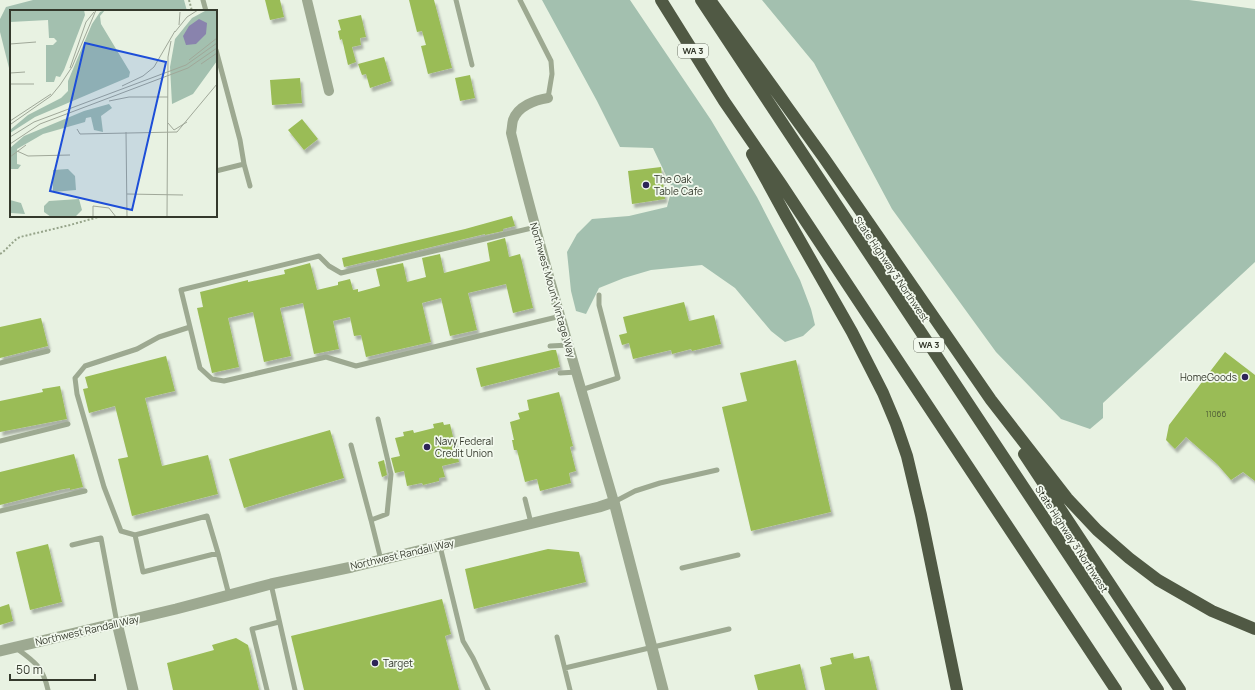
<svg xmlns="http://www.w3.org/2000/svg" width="1255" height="690" viewBox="0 0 1255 690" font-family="Manrope,sans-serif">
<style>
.green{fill:#a3c0af}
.building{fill:#9abc56;filter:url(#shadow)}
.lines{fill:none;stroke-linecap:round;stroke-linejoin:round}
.path{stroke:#96a48a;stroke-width:2;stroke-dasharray:2 2;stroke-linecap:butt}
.service{stroke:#9da991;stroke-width:5}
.minor{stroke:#9da991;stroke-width:10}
.tertiary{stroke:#9da991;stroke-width:11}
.motorway{stroke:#505944;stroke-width:12}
.poi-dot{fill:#2d2557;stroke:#f2f9ee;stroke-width:1.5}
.labels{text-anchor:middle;stroke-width:3.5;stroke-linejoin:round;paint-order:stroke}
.number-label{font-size:8px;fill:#4e5a36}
.shield{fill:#f2f9ee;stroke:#6d7366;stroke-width:1}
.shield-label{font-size:9px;font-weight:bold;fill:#34392c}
.poi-label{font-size:10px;fill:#34392c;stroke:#f2f9ee;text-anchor:start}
.street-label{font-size:10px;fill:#34392c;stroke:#f2f9ee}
.inset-road{fill:none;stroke:#a0a899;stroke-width:1}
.view{fill:#1d4ed8;fill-opacity:0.15;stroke:#1d4ed8;stroke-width:2}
.inset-edge{fill:none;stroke:#34392c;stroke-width:2}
</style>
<defs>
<filter id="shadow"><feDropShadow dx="2.5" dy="4" stdDeviation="1" flood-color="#0004"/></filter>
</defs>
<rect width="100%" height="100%" fill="#e8f2e2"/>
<path class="green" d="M33,0H184L187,11H11V76L0,32V19L6,7Z
M542,0H630L711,120L757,197L800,280L811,309L815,325L803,336L785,342L771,331L735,288L702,265L651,270L624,278L599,288L586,314L576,311L571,291L567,252L577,234L592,219L629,216L667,207L672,188L653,148L620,147L597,101Z
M762,0H1189L1255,9V262L1103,403V418L1090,429L1061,419L996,352L892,209L814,63Z"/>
<path class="building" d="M265,0H280L284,17L270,20Z
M409,0H434L452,68L428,74L421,46L426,45L422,31L417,32Z
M361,15L366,37L360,38L361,45L352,47L356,62L348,65L342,39L340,40L338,31L341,30L338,20Z
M384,57L391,81L370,88L366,74L362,75L358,64Z
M470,75L475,98L460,101L455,78Z
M300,78L302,103L272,105L270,80Z
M302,119L318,139L304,150L288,130Z
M661,167L665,199L632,204L628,171Z
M512,216L515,226L503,229V231L485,235V234L374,261V260L344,267L342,258L465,229Z
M505,238L509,257L520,254L533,308L513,313L506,284L468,293L477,330L450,336L441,298L422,303L431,342L366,357L361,335L354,336L350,317L333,321L339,349L314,354L303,303L280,308L291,356L264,362L253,312L228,318L239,367L212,373L197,308L203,307L200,292L248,280V282L285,274L284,270L310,263L317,290L338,285V282L350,279L353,290L358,289V292L380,286L376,269L403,263L407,282L426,277L422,258L440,254L444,273L490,261L487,243Z
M684,302L689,321L714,315L721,344L692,351L691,349L672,354L671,350L633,359L629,343L622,345L619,335L627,333L623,317Z
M41,318L48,346L0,358V327Z
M552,350H556L560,367L481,387L476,368Z
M1225,352L1255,375V481L1243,472L1231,480L1217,464L1186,437L1175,449L1166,440L1169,425Z
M166,356L175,391L145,398L162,466L208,455L218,494L132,516L118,459L128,457L115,406L89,413L83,389L88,388L85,377Z
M796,360L831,512L751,531L722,407L747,401L740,373Z
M60,386L67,419L0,432V401L43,392L42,389Z
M559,392L573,446L570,447L576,471L569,473L571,483L540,491L537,479L525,482L517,450H514L512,440H514L510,422L520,419L518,413L529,410L527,400Z
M443,422L444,425L450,424L459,462L442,466L445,477L439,478V481L423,485L422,483L407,486L404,471L395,473L391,458L400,456L395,438L404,436L403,432L413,430L414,433L434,428L433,424Z
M330,430L344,478L244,508L229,459Z
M74,454L83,487L70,490V488L59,490L0,505V472Z
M384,460L387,475L382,477L378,462Z
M48,544L62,602L30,610L16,552Z
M548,549L579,552L586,582L474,609L465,569Z
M442,599L451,634L445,636L459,690H304L291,636Z
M9,604L13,621L0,625V607Z
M236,638L248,645L259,690H173L167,663L214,650L212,645Z
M853,653L854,659L869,656L877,690H825L820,667L832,664L830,658Z
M800,664L806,690H758L754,675Z"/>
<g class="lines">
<path class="path" d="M189,0L192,11
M0,254C8,249 11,242 20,237L70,225L102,216"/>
<path class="service" d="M203,0L206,11
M456,0L472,65
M520,0L551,61L552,74L548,98
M216,50L240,140L244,164L250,186
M216,171L244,164
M536,227L341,273L329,266L319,256L181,290L200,368L212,379L224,381L326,357L356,366L561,316
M550,346L569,345
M0,363L48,351
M560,373L577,372
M581,390L618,378L599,305V295
M378,419L391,474L387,514L371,520L381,560
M0,441L68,424
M351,445L371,520
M525,499L531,523
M614,502L635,491L660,483L717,470
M0,511L85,491
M135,535L121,531L104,487L77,394L75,378L85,366L137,349L159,337L190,327
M72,545L101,538L117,623
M440,546L463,641L473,658L488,690
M218,553L207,516L135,535L143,572L218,553L229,595
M682,568L738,555
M271,584L295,690
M557,637L570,690
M16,648C34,661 43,667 48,690
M565,668L729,629
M267,690L252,629L279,622"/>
<path class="minor" d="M307,0L329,91
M548,98C535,100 518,106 513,120C512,124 512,128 511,133C542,257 578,379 614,502"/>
<path class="tertiary" d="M117,623L133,690
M0,651L176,609L271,584L352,567L599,507L614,502L663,690"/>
<path class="motorway" d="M661,0L724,101L781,184L1116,690
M701,0L1158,690
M710,0L824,158L991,400L1067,498L1097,530L1129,558L1158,580L1212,611L1255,629
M752,154L786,216L852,332L883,393L896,424L907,456L921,515L957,690
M1024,454L1180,690"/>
</g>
<g class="poi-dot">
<circle cx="646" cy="185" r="4"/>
<circle cx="1245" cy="377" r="4"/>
<circle cx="427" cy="447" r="4"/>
<circle cx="375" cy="663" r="4"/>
</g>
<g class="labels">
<g class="number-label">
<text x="1216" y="417">11066</text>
</g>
<g class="shield">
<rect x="678" y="44" width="30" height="14" rx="3"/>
<rect x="914" y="338" width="30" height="14" rx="3"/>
</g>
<g class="shield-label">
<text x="693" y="54">WA 3</text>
<text x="929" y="348">WA 3</text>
</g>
<g class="poi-label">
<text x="654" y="183">The Oak<tspan x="654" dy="12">Table Cafe</tspan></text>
<text x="1237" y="381" text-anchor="end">HomeGoods</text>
<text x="435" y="445">Navy Federal<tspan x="435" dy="12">Credit Union</tspan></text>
<text x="383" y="667">Target</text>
</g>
<g class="street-label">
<text transform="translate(892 269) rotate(56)" y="4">State Highway 3 Northwest</text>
<text transform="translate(553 290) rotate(74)" y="4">Northwest Mount Vintage Way</text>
<text transform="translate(1072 539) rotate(57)" y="4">State Highway 3 Northwest</text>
<text transform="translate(402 554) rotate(-13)" y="4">Northwest Randall Way</text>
<text transform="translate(87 630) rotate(-13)" y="4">Northwest Randall Way</text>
</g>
</g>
<g transform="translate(10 10)">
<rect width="207" height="207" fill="#e8f2e2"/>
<path d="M0,0H74L75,5L54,60L50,67L46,66L44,72H36V35H43L47,31L44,28H39L38,10L0,12ZM95,0L90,6L91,14L120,62L119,67L25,107L0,123V120L18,105L51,88L58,81V71L82,14L90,2ZM207,0V51L183,84L162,94L160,57L165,29L182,8L195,1ZM99,94L102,98L91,106L93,122L84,120L81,107L76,108L75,112L33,124L7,139V154L11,155L8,159H0V138L14,126L74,101ZM58,159L65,166L66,180L43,182V160ZM69,189L72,200L66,206L41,207L34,202V196L39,191ZM0,190L11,193L15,204L1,203Z" fill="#a3c0af"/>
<path d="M189,9L197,13L196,24L186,34L176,35L173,26L179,16Z" fill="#8983ad"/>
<path class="inset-road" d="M169,15L170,2M165,22L177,7L188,0M0,34L26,32M179,50L207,28M191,54L207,43M60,58L76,12L84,2M0,63L15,62M0,74H24M112,76L133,66L144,57L165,21M99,91L119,87H158M0,111L41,84M158,113L164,120L177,112M1,114L41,86L50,75L62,57L86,0M67,119L70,124L167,122L207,74M116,122L117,207M0,127L24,112L176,55L207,33M0,134L30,114L178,58L207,38M7,141L18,146L60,145M0,147L16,135M117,184L173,185M83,207V196L99,198L106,207M157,207L158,47L161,31"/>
<path class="view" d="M75,33L156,52L122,200L40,181Z"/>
<rect width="207" height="207" class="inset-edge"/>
</g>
<path d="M10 674v6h85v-6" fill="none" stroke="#34392c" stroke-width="2"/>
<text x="16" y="674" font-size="12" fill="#34392c" stroke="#f2f9ee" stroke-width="3" paint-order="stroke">50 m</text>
</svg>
